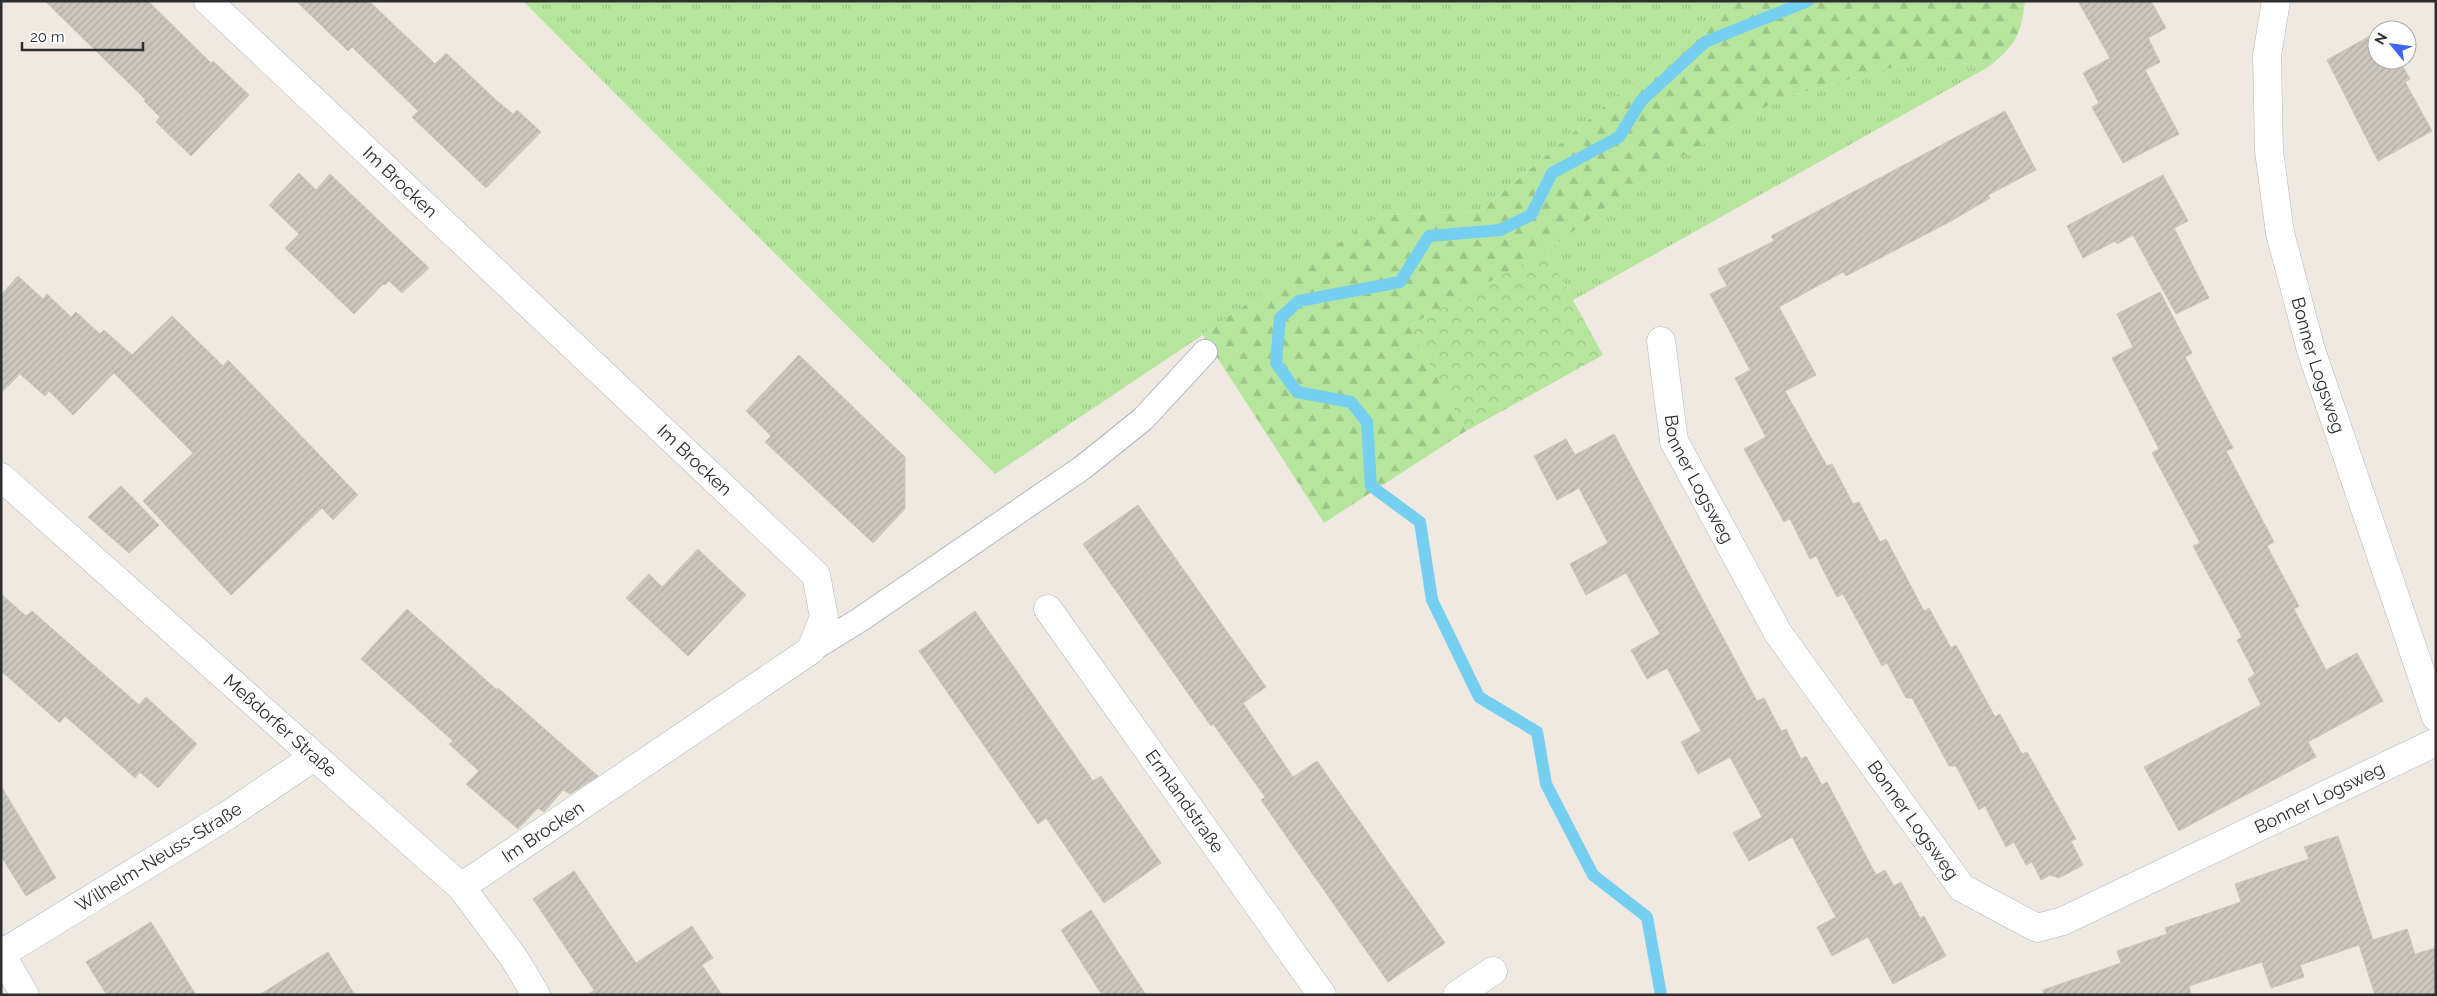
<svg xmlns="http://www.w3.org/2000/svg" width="2437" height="996" viewBox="0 0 2437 996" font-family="Raleway,sans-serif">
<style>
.grass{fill:url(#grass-tufts)}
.forest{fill:url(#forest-firs)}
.park{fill:url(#park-crowns)}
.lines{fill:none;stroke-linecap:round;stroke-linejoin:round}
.stream{stroke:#75cff0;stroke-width:12}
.building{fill:url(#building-hatch);stroke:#cbc5ba}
.service-casing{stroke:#b4b7c1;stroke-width:26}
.minor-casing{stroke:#b4b7c1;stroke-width:29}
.tertiary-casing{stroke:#b4b7c1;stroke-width:29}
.service{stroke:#fff;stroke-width:24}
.minor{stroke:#fff;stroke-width:28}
.tertiary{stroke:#fff;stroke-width:28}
.labels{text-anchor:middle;stroke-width:4;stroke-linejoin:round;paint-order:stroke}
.street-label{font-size:18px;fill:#2e2e2e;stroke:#fff}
</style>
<defs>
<pattern id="grass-tufts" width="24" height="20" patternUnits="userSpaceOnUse" patternTransform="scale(1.25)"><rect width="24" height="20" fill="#b6e59e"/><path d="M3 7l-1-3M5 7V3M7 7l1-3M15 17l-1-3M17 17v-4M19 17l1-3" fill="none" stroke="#9dc588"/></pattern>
<pattern id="forest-firs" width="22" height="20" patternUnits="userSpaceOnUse" patternTransform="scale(1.25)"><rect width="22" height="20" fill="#b6e59e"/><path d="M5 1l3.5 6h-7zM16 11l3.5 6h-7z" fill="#9dc588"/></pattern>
<pattern id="park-crowns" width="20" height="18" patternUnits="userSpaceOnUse" patternTransform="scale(1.25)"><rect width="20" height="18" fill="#b6e59e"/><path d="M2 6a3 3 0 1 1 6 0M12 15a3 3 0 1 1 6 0" fill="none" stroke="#9dc588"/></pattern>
<pattern id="building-hatch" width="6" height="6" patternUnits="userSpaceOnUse" patternTransform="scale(1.25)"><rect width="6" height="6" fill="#cbc7bf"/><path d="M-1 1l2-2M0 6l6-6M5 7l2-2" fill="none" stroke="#afaba4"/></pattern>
</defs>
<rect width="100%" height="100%" fill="#efe9e1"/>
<path class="grass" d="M523,1H1728L1481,211L1382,215L995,474Z
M1923,59L1990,66L1573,300L1546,251L1646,178L1779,99Z"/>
<path class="forest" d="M1728,1H2025C2021,35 2016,44 1990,66L1923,59L1779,99L1646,178L1546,251L1409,326L1466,431L1324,523L1202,334L1382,215L1481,211Z"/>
<path class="park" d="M1546,251L1603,355L1466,431L1409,326Z"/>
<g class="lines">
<path class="stream" d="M1661,995L1647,917L1593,875L1546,784L1537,732L1479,697L1432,600L1420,522L1371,486L1367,422L1351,402L1297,392L1276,363L1280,318L1299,301L1400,282L1429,236L1500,230L1531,215L1552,173L1619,137L1641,101L1705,42L1808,1"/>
</g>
<path class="building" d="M45,1H148L211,63L213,61L249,95L191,156L156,122L160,117L144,101L146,100Z
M296,1H369L435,64L446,53L496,100L513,114L517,110L541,132L486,188L412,117L418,111L352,47L348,51Z
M2078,1H2151L2166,28L2148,38L2160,62L2145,70L2179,134L2123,163L2092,107L2099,103L2083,73L2110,58Z
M2377,32V60H2399L2410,79L2405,82L2432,131L2378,161L2327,60Z
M2005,111L2036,170L1988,195L1990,198L1951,221L1846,276L1843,272L1779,307L1816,375L1785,391L1827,466L1832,464L1853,504L1859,502L1880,542L1886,539L1924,611L1929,608L1951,648L1956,645L1995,717L2000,714L2022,754L2027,752L2076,839L2071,841L2083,865L2059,878L2050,875L2041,880L2032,862L2026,865L2014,842L2006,847L1985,806L1979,810L1956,766H1949L1912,698H1906L1887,663L1882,666L1843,594L1837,597L1816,556L1810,559L1790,519L1784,522L1744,449L1766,437L1735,378L1750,370L1710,294L1727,286L1718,269L1774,241L1771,236Z
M299,173L316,190L330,174L429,268L402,293L389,281L385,285L383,284L354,314L285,248L299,234L269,205Z
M2163,175L2188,221L2174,228L2209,298L2176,314L2133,235L2117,244L2115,241L2083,258L2067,226Z
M18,276L43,299L47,294L71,317L76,312L100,334L104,330L132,355L172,316L223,366L228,360L358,495L333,520L322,508L231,595L143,501L193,453L114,373L73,415L49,391L45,396L20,374L1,393V295Z
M2160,292L2192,353L2185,357L2233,448L2226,451L2274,542L2267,546L2299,606L2294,609L2326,670L2357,653L2383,701L2308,742L2316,757L2179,831L2144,767L2261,705L2248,679L2255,674L2237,640L2242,637L2193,546L2200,543L2152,453L2159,449L2112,358L2133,347L2117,314Z
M799,355L905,457V509L873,543L765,442L771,436L746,411Z
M1614,434L1757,701L1764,698L1781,731L1786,729L1801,759L1806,756L1822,785L1827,782L1876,875L1885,870L1894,886L1901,882L1920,918L1924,916L1946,956L1893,984L1868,937L1832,956L1817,927L1836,917L1792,837L1749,861L1733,833L1762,817L1730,757L1698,774L1681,742L1701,731L1667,668L1647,679L1631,650L1660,634L1626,573L1586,595L1570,564L1608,543L1579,488L1557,500L1534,456L1566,439L1575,455Z
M121,486L159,525L129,553L88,517Z
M1138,505L1266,687L1243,703L1293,777L1317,761L1445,943L1388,982L1261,800L1265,797L1213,724L1211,726L1083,544Z
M698,549L746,595L688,656L626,598L649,574L662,587Z
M1,594L26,616L32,611L139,705L146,697L197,744L158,788L140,772L135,778L65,716L60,723L1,671Z
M407,609L497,690L498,688L598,776L570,794L563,790L544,812L538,808L518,829L466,784L479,771L449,744L453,741L361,659Z
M975,611L1093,781L1101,776L1161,863L1104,903L1046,818L1038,824L919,651Z
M1,786L56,878L26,896L1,856Z
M2338,836L2373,940L2407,929L2415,954L2436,948V995H2375L2359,945L2300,965L2304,977L2271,988L2262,962L2189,986L2191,995H2044L2043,990L2121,963L2117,951L2167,934L2165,928L2241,902L2235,884L2309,859L2304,847Z
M574,871L636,963L692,926L713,958L702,965L722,995H588L594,990L533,899Z
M1091,910L1146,995H1102L1061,930Z
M151,922L196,995H107L86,962Z
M328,952L355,995H259Z"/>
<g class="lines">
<defs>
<path id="service" d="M811,650L861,619L1082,468L1143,419L1205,352"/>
<g id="minor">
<path id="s1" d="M208,1L816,575L824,617L811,650L461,887"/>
<path id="s2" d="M2276,1L2267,56L2269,151L2280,233L2311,350L2436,717"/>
<path id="s3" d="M1661,341L1674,441L1778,633L1962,888L2037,928L2063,921L2436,742"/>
<path id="s4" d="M1048,609L1322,995"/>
<path id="s5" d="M1,954L228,815L314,757"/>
<path d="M1,954L25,995"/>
<path d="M1457,995L1493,971"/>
</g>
<g id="tertiary">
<path id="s6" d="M1,477L461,887L514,958L536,995"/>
</g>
</defs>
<use href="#service" class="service-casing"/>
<use href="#minor" class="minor-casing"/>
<use href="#tertiary" class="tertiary-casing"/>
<use href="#service" class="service"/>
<use href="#minor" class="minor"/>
<use href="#tertiary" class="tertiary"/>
</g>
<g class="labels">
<g class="street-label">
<text dy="6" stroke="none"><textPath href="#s1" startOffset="264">Im Brocken</textPath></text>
<text dy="6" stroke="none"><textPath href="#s2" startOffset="371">Bonner Logsweg</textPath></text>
<text dy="6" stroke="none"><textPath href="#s1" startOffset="669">Im Brocken</textPath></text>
<text dy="6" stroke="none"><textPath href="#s3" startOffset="145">Bonner Logsweg</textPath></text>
<text dy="6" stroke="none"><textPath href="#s6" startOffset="374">Meßdorfer Straße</textPath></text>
<text dy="6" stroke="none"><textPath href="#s3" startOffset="1030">Bonner Logsweg</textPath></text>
<text dy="6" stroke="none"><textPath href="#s4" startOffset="236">Ermlandstraße</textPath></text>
<text dy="6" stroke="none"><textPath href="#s3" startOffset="550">Bonner Logsweg</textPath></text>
<text transform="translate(543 832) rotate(-34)" y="6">Im Brocken</text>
<text dy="6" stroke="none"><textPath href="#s5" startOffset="185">Wilhelm-Neuss-Straße</textPath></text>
</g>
</g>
<rect width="2437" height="996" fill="none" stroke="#2e2e2e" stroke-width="5"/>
<g transform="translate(2392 45) rotate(299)"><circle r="24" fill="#ffffff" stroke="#ababab"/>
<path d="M0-4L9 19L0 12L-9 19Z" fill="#4264fb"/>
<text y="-8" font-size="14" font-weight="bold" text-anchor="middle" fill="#2e2e2e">N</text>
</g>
<path d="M22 42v8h121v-8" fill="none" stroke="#2e2e2e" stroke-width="2.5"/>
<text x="30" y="42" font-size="15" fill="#2e2e2e" stroke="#ffffff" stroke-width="4" paint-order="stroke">20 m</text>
</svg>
